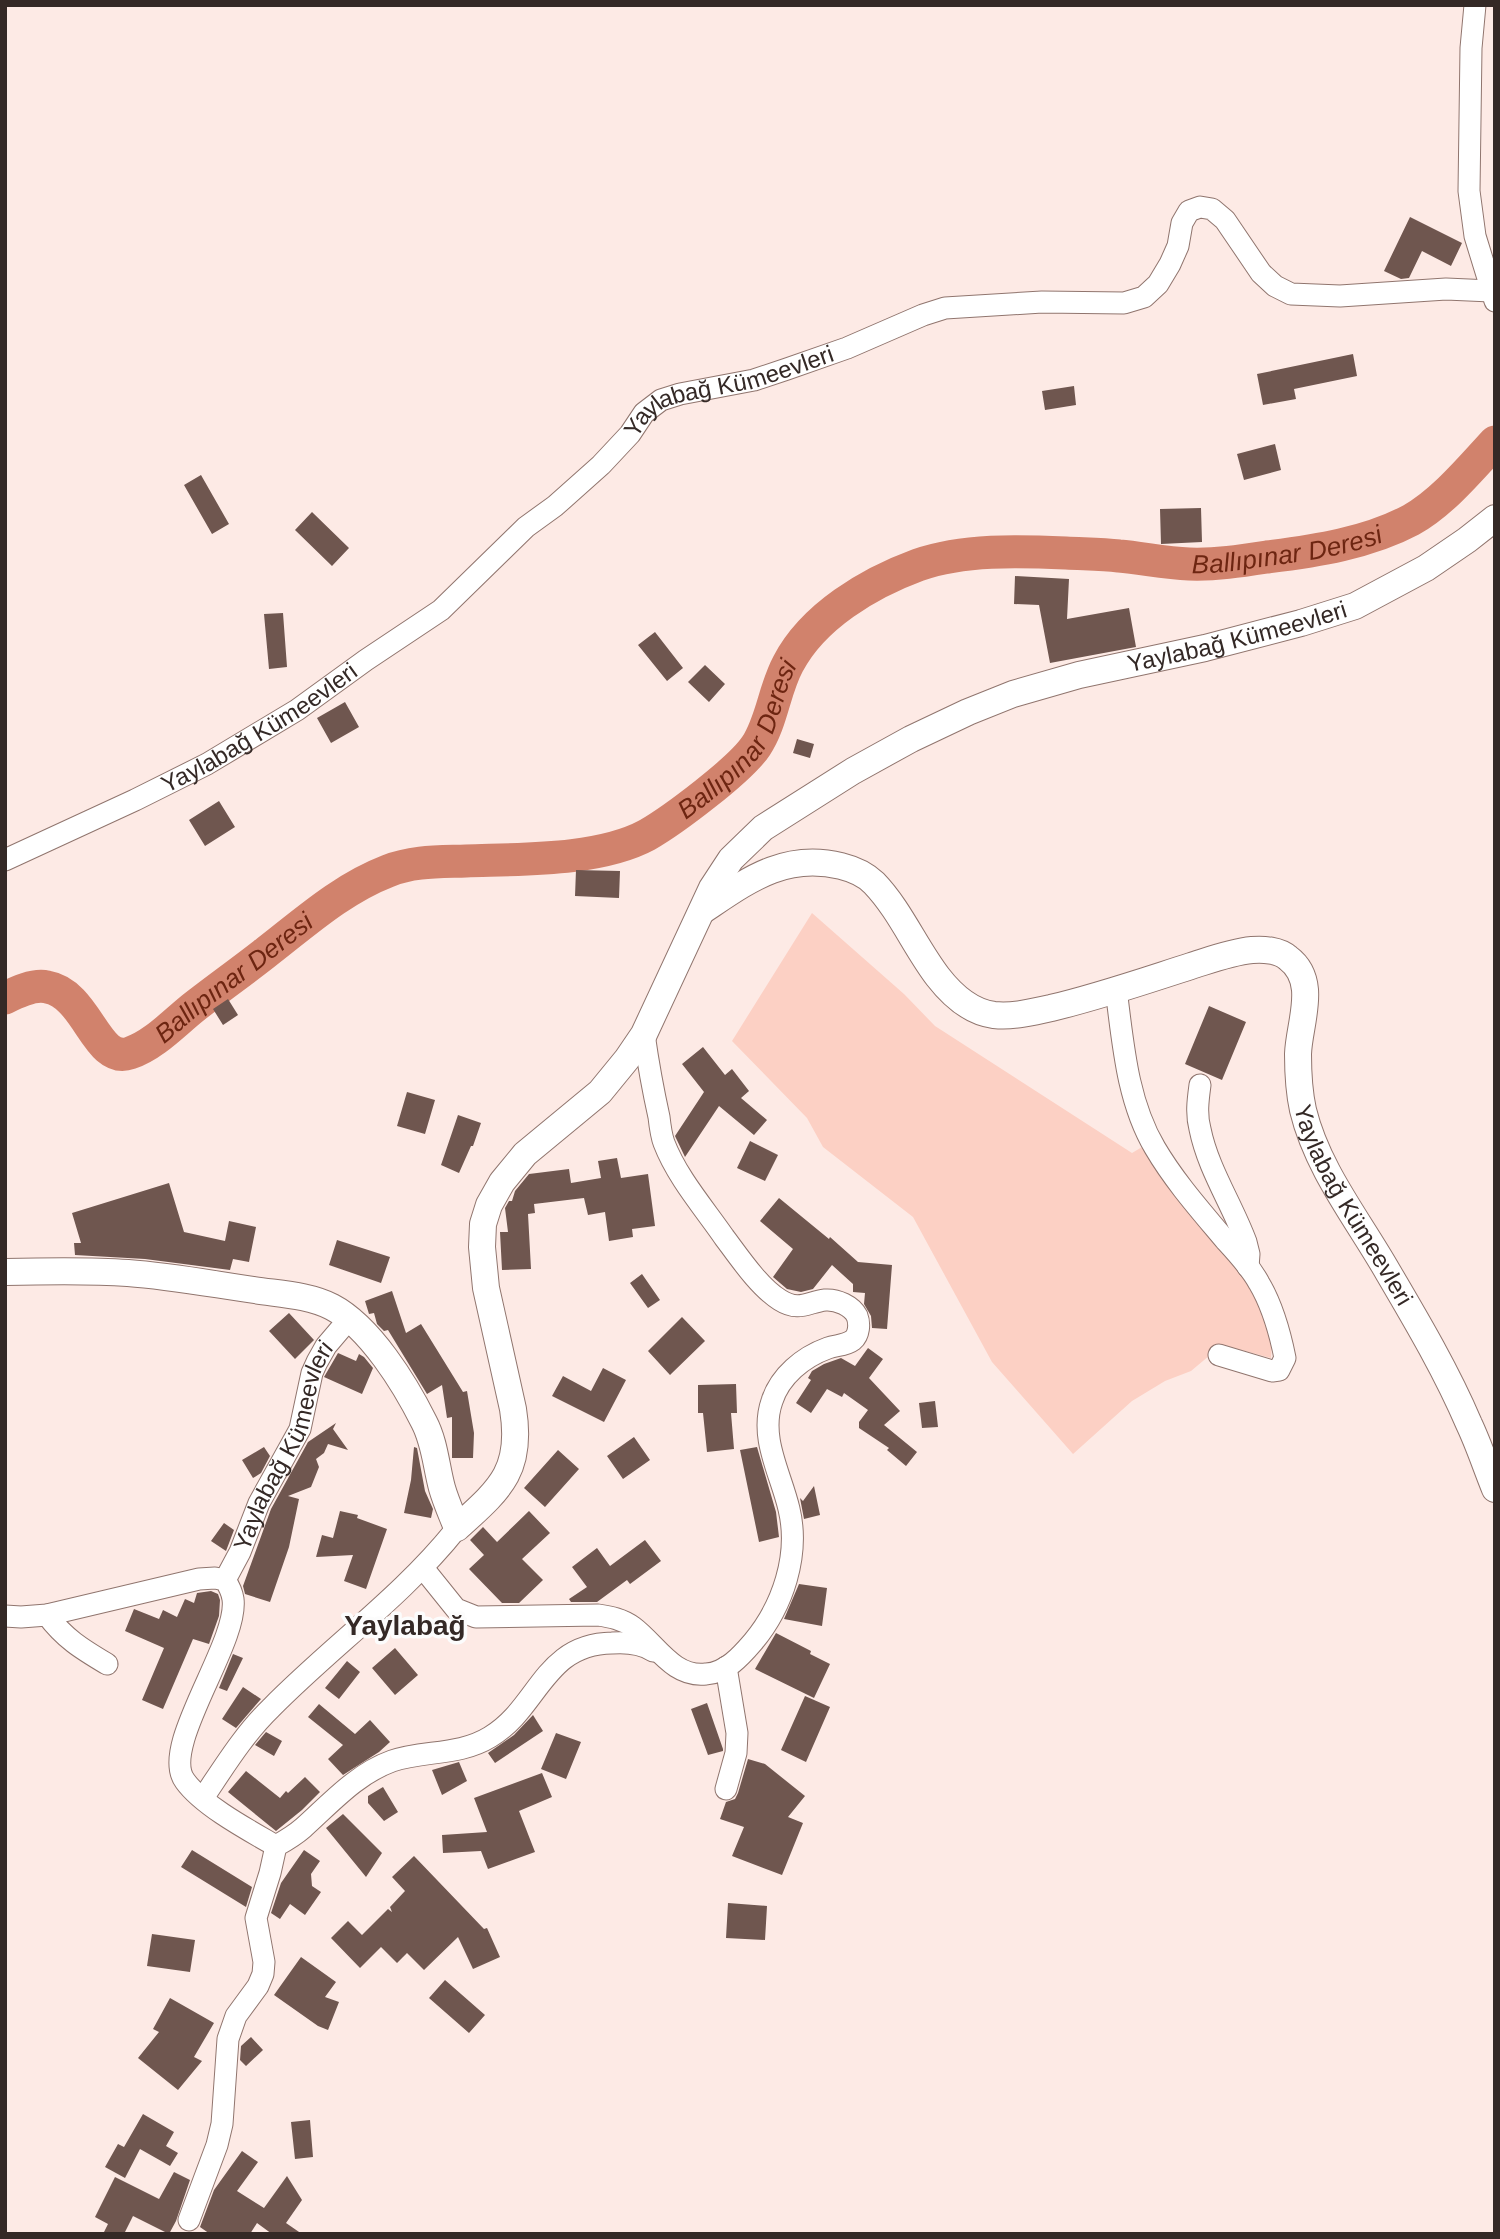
<svg xmlns="http://www.w3.org/2000/svg" width="1500" height="2239" viewBox="0 0 1500 2239" font-family="Helvetica,sans-serif">
<style>
.green{fill:#fcd0c4}
.lines{fill:none;stroke-linecap:round;stroke-linejoin:round}
.river{stroke:#d1826c;stroke-width:33}
.building{fill:#6f564f}
.minor-casing{stroke:#90756e;stroke-width:23}
.tertiary-casing{stroke:#90756e;stroke-width:28}
.minor{stroke:#fff;stroke-width:21}
.tertiary{stroke:#fff;stroke-width:26}
.labels{text-anchor:middle;stroke-width:7;stroke-linejoin:round;paint-order:stroke}
.street-label{font-size:24px;fill:#342926;stroke:#fcfcfc}
.water-label{font-size:26px;font-style:italic;fill:#6d2511;stroke:#fcfcfc}
.quarter-label{font-size:28px;font-weight:bold;fill:#342926;stroke:#fcfcfc}
</style>
<rect width="100%" height="100%" fill="#fdeae5"/>
<path class="green" d="M812,913L904,994L935,1026L1132,1153L1142,1147L1254,1285L1272,1343L1271,1358L1222,1345L1191,1371L1165,1381L1132,1401L1073,1454L992,1362L913,1217L823,1147L807,1118L732,1041Z"/>
<g class="lines">
<path class="river" id="s1" d="M5,998C17,992 34,984 47,987C88,994 96,1065 130,1053C154,1045 175,1022 194,1007C217,989 241,972 264,954C303,924 341,889 388,871C413,861 439,862 466,861C520,859 599,861 647,835C673,820 740,770 756,746C772,722 774,690 788,664C813,616 869,583 918,565C964,549 1018,551 1066,553C1084,554 1102,554 1119,556C1142,558 1165,563 1189,564C1215,565 1241,561 1267,557C1316,551 1368,543 1411,520C1442,503 1471,468 1495,442"/>
</g>
<path class="building" d="M1410,217L1462,243L1451,266L1422,251L1409,278L1401,279L1384,271Z
M1353,354L1357,376L1294,389L1296,399L1263,405L1257,374Z
M1074,386L1076,405L1045,410L1042,391Z
M1275,444L1281,470L1244,480L1237,454Z
M201,475L229,524L212,534L184,485Z
M1201,508L1202,542L1161,544L1160,509Z
M312,512L349,548L332,566L295,530Z
M1015,576L1069,579L1067,619L1129,608L1136,647L1050,663L1039,605L1014,604Z
M283,613L287,667L269,669L264,614Z
M655,632L683,668L667,681L638,645Z
M705,665L725,684L709,702L688,682Z
M345,702L359,727L331,743L317,718Z
M797,739L814,744L810,758L793,753Z
M219,801L235,827L205,846L189,820Z
M576,870L620,871L619,898L575,896Z
M228,999L238,1015L223,1025L213,1009Z
M1209,1006L1246,1022L1222,1080L1185,1064Z
M703,1047L725,1075L732,1069L749,1091L741,1098L767,1120L754,1135L719,1106L685,1157L675,1136L704,1092L682,1064Z
M407,1092L435,1100L425,1134L397,1126Z
M458,1115L481,1123L473,1146H471L459,1173L441,1165Z
M750,1141L778,1155L765,1181L737,1168Z
M617,1158L621,1178L648,1174L655,1226L632,1229L633,1237L609,1241L605,1212L588,1215L584,1198L534,1204L535,1213L528,1214L531,1269L502,1270L500,1232H508L505,1208L509,1201H512L515,1191L529,1174L569,1169L571,1183L601,1178L598,1161Z
M169,1183L184,1232L225,1241L229,1221L256,1227L249,1262L233,1259L230,1270L145,1259L75,1255L74,1243H81L72,1213Z
M779,1198L829,1239L830,1237L858,1262L892,1265L887,1329L872,1328L871,1316L864,1304L865,1293L853,1292V1284L832,1265L813,1289L801,1292L787,1289L773,1277L793,1249L760,1221Z
M337,1240L390,1257L381,1283L329,1265Z
M642,1274L660,1300L648,1308L630,1283Z
M392,1291L406,1333L421,1324L463,1392L467,1391L474,1433L473,1458H452V1417L447,1418L442,1385L427,1394L388,1330L384,1331L377,1324L374,1313L369,1314L365,1301Z
M289,1313L314,1340L295,1359L269,1331Z
M682,1317L705,1341L670,1375L648,1351Z
M868,1348L883,1359L869,1378L900,1411L884,1425L917,1452L906,1466L887,1450L889,1448L859,1428V1422L868,1410L844,1393L842,1397L827,1389L811,1413L796,1403L811,1380L808,1378L812,1371L824,1364L841,1358L855,1366Z
M338,1353L356,1361L359,1354L364,1357L373,1368L362,1394L324,1377Z
M603,1368L626,1380L604,1422L552,1396L563,1376L591,1391Z
M736,1384L737,1413H731L734,1449L707,1452L703,1413H698V1385Z
M935,1401L938,1427L922,1428L919,1403Z
M336,1423L333,1429L348,1450L328,1444L324,1453L316,1459L319,1467L311,1487L288,1496L299,1499L289,1547L270,1602L245,1594L243,1586L271,1509L308,1442Z
M634,1437L650,1460L623,1479L607,1456Z
M264,1447L270,1456L261,1473L253,1478L242,1460Z
M414,1447L417,1448L425,1491L433,1509L431,1518L404,1513L411,1480Z
M757,1447L776,1512L779,1537L759,1542L740,1450Z
M558,1450L579,1469L545,1507L524,1488Z
M814,1486L820,1515L804,1519L800,1498L803,1501Z
M340,1511L358,1515L357,1518L387,1529L366,1589L344,1581L353,1555L316,1557L322,1535L333,1538Z
M529,1511L550,1533L522,1559L543,1580L519,1603H502L469,1569L484,1555L470,1540L483,1527L497,1542Z
M224,1523L234,1530L226,1551L211,1541Z
M645,1540L661,1561L630,1584L627,1580L597,1602H571L569,1599L587,1587L572,1567L597,1548L610,1566Z
M799,1584L827,1588L822,1626L784,1619Z
M211,1591L218,1594L220,1600L219,1616L209,1644L193,1639L163,1709L142,1700L164,1648L125,1631L134,1609L159,1619L163,1610L177,1617L185,1599L194,1603L197,1593Z
M776,1633L811,1651L810,1654L830,1664L814,1698L755,1669Z
M395,1648L418,1675L395,1695L372,1668Z
M233,1654L243,1658L227,1691L219,1688Z
M347,1661L360,1672L339,1699L325,1688Z
M243,1687L261,1699L236,1728L222,1719Z
M805,1696L830,1707L806,1762L781,1750Z
M707,1703L723,1749V1751L708,1755L691,1709Z
M319,1704L355,1734L370,1720L390,1742L379,1752L343,1775L328,1759L343,1745L308,1717Z
M533,1715L543,1731L495,1763L488,1753L514,1735Z
M266,1732L282,1741L274,1756L255,1745Z
M556,1733L581,1742L566,1779L541,1769Z
M748,1759L765,1764L805,1796L788,1817L803,1823L782,1875L732,1856L744,1827L720,1819L726,1802L735,1799L738,1793Z
M459,1762L467,1781L442,1795L432,1770Z
M246,1771L280,1798L286,1791L288,1793L305,1777L320,1792L302,1810L276,1831L228,1792Z
M542,1773L552,1797L519,1811L535,1852L488,1869L481,1851L443,1853L442,1835L487,1832L474,1798Z
M383,1787L398,1812L384,1821L368,1803V1796Z
M343,1814L382,1853L366,1877L326,1828Z
M192,1850L252,1887L246,1907L181,1867Z
M304,1850L320,1861L311,1874L312,1886L321,1892L305,1915L290,1904L280,1919L271,1913L281,1883Z
M414,1856L484,1929L487,1928L500,1957L473,1969L458,1937L424,1970L407,1953L397,1963L381,1947L360,1968L331,1938L348,1921L362,1935L388,1909L392,1912L390,1907L405,1891L392,1877Z
M728,1903L767,1906L765,1940L726,1938Z
M152,1934L195,1940L190,1972L147,1966Z
M301,1957L336,1982L325,1997L339,2002L328,2030L318,2026L274,1995Z
M445,1980L485,2015L469,2033L429,1998Z
M170,1998L214,2023L194,2057L202,2061L178,2090L138,2058L159,2032L153,2029Z
M251,2037L263,2050L246,2066L240,2060L241,2046Z
M143,2114L174,2132L166,2146L178,2153L170,2166L140,2149L125,2178L105,2167L118,2144L124,2147Z
M310,2120L313,2157L295,2159L291,2122Z
M242,2151L258,2162L237,2191L264,2208L287,2176L302,2200L286,2223L302,2234H272L257,2223L250,2234H210L200,2227L214,2190Z
M174,2172L190,2180L176,2221L169,2234L133,2216L124,2234H103L108,2224L95,2217L115,2177L159,2199Z"/>
<g class="lines">
<defs>
<g id="minor">
<path d="M1475,5L1471,48L1469,191L1475,236L1495,301"/>
<path id="s2" d="M5,860L135,800L207,764L297,710L366,660L441,610L526,527L555,506L601,465L630,434L644,413L661,400L680,394L754,380L787,369L847,348L923,315L945,308L1042,302L1124,303L1144,297L1158,284L1170,264L1178,246L1182,223L1189,211L1200,207L1212,209L1225,220L1261,273L1275,286L1291,294L1340,296L1446,289L1491,291"/>
<path d="M1116,989C1123,1043 1127,1101 1155,1148C1175,1182 1201,1211 1226,1241C1238,1254 1251,1268 1259,1283C1272,1305 1280,1333 1285,1358L1279,1370L1272,1371L1219,1355"/>
<path d="M1200,1085C1198,1100 1196,1114 1200,1129C1208,1169 1232,1204 1246,1242L1249,1254L1248,1267"/>
<path d="M423,1568L456,1609L476,1617L598,1615C611,1617 622,1619 633,1627C656,1644 673,1678 706,1674C726,1673 741,1656 753,1642C783,1606 800,1555 789,1509C781,1474 759,1438 772,1401C780,1376 803,1357 828,1348C836,1345 845,1346 853,1340C859,1335 860,1324 857,1316C852,1306 837,1299 825,1300C808,1302 799,1312 780,1300C759,1287 739,1257 724,1237C704,1208 677,1177 664,1143C661,1135 660,1126 659,1117C653,1090 648,1062 644,1034"/>
<path id="s3" d="M225,1580L240,1552L259,1503L300,1429L312,1373L317,1362L326,1346L349,1319"/>
<path d="M47,1615C65,1639 82,1649 107,1664"/>
<path d="M5,1616L21,1617L47,1615L199,1579L215,1578L225,1580C229,1586 232,1592 233,1599C239,1643 159,1747 185,1781C203,1806 250,1831 276,1846"/>
<path d="M726,1667L737,1733L736,1753L726,1789"/>
<path d="M203,1798C224,1767 244,1734 271,1708C332,1646 403,1596 457,1528"/>
<path d="M189,2220L217,2145L222,2124L228,2039L236,2016L258,1986L263,1974L264,1962L256,1918L270,1873L276,1846C285,1841 295,1835 303,1828C330,1804 356,1774 392,1761C424,1750 459,1756 490,1737C539,1708 543,1644 612,1643C626,1642 641,1643 653,1651"/>
</g>
<g id="tertiary">
<path id="s4" d="M702,911C747,881 784,852 841,866C853,869 865,874 874,883C900,910 915,947 938,977C952,995 970,1012 994,1015C1014,1017 1032,1012 1051,1008C1098,997 1144,981 1191,966C1210,960 1231,952 1252,950C1263,949 1279,950 1288,958C1319,981 1299,1023 1298,1054C1298,1072 1299,1092 1303,1110C1317,1168 1356,1217 1385,1267C1415,1318 1446,1370 1469,1424C1479,1445 1486,1467 1495,1489"/>
<path id="s5" d="M5,1272C46,1271 87,1270 128,1273C170,1276 212,1284 254,1290C279,1294 309,1295 332,1307C370,1327 405,1384 424,1422C435,1443 436,1466 442,1488C446,1502 452,1515 457,1528C500,1489 523,1471 513,1409L486,1288L482,1247L483,1224L489,1205L502,1182L525,1154L600,1092L627,1059L644,1034L712,888L731,859L763,828L853,771L911,739L968,712L1013,694L1079,675L1205,648L1301,623L1355,606L1426,568L1467,540L1495,518"/>
</g>
</defs>
<use href="#minor" class="minor-casing"/>
<use href="#tertiary" class="tertiary-casing"/>
<use href="#minor" class="minor"/>
<use href="#tertiary" class="tertiary"/>
</g>
<g class="labels">
<g class="street-label">
<text dy="8" stroke="none"><textPath href="#s2" startOffset="875">Yaylabağ Kümeevleri</textPath></text>
<text dy="8" stroke="none"><textPath href="#s5" startOffset="1928">Yaylabağ Kümeevleri</textPath></text>
<text dy="8" stroke="none"><textPath href="#s2" startOffset="287">Yaylabağ Kümeevleri</textPath></text>
<text dy="8" stroke="none"><textPath href="#s4" startOffset="943">Yaylabağ Kümeevleri</textPath></text>
<text dy="8" stroke="none"><textPath href="#s3" startOffset="147">Yaylabağ Kümeevleri</textPath></text>
</g>
<g class="water-label">
<text dy="9" stroke="none"><textPath href="#s1" startOffset="1505">Ballıpınar Deresi</textPath></text>
<text dy="9" stroke="none"><textPath href="#s1" startOffset="873">Ballıpınar Deresi</textPath></text>
<text dy="9" stroke="none"><textPath href="#s1" startOffset="285">Ballıpınar Deresi</textPath></text>
</g>
<g class="quarter-label">
<text x="405" y="1635">Yaylabağ</text>
</g>
</g>
<rect width="1500" height="2239" fill="none" stroke="#342926" stroke-width="14"/>
</svg>
